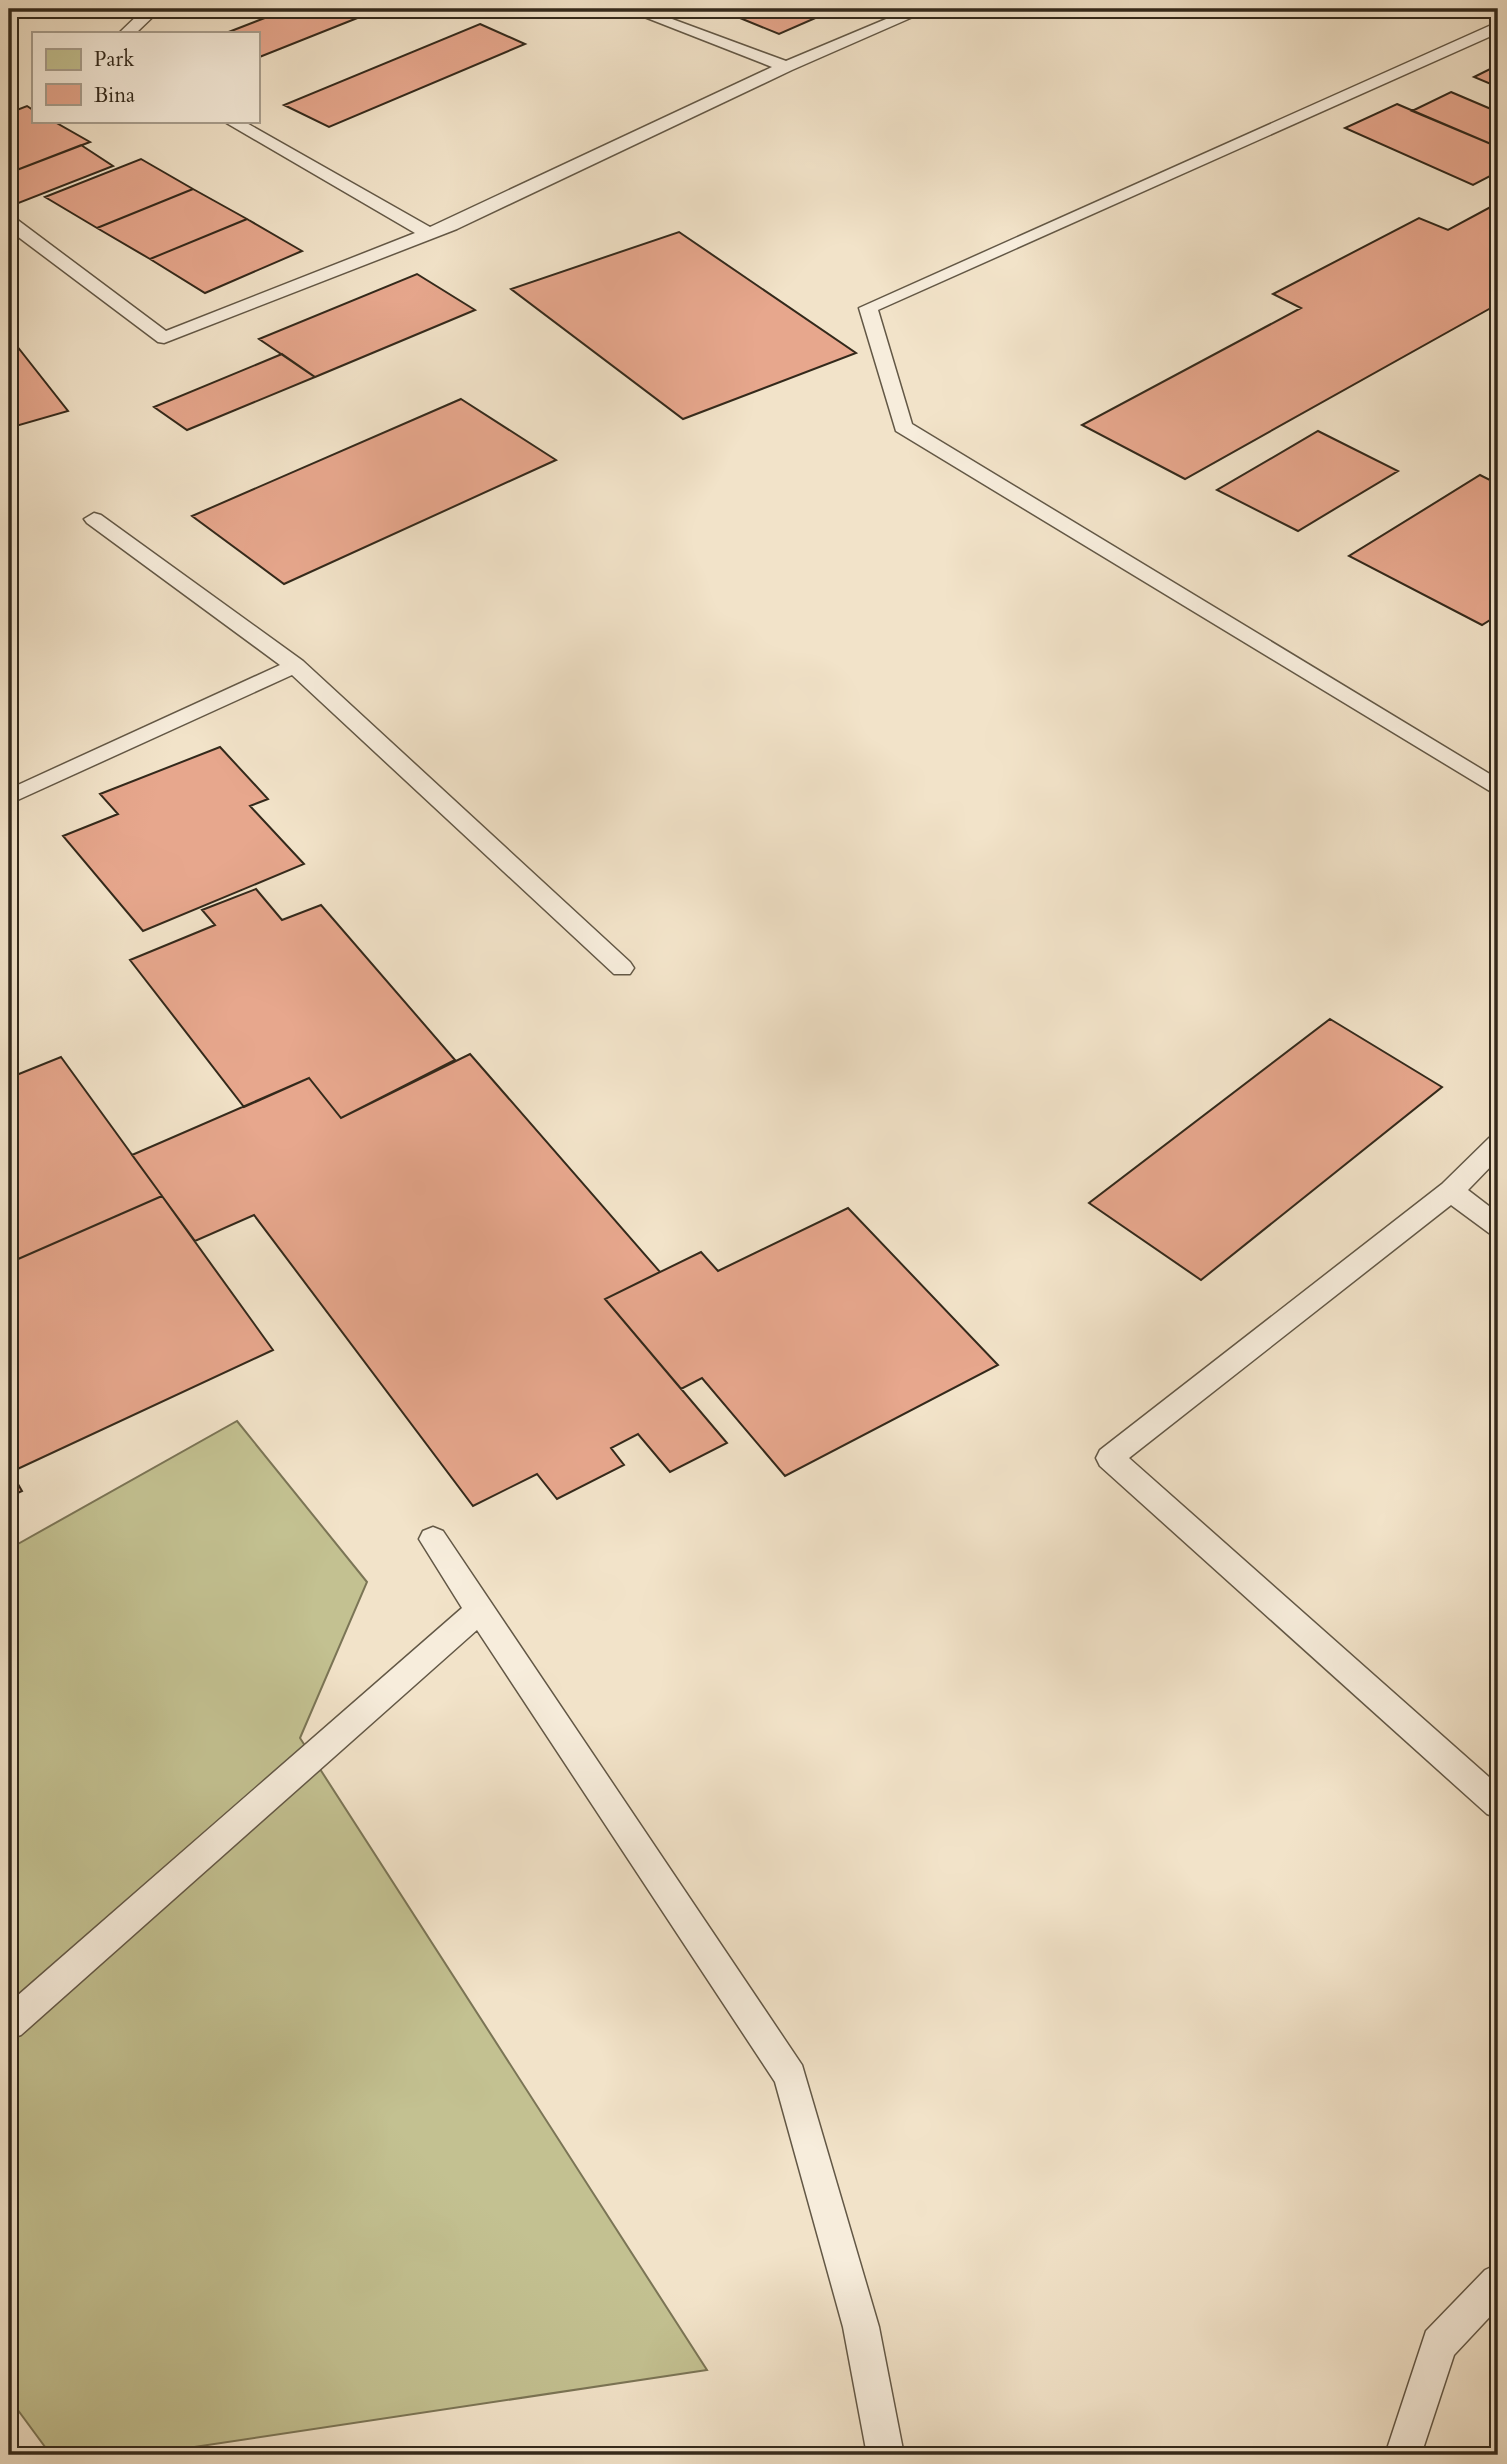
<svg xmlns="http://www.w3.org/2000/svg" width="1507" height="2464" viewBox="0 0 1507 2464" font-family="Cardo,serif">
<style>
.green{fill:#c3c191;stroke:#7b7556;stroke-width:2}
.building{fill:#e7a78d;stroke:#33291b;stroke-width:2}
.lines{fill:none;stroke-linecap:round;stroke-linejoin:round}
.lane-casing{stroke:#635846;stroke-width:3}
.lane{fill:#f7eddc;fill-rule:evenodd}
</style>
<rect width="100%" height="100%" fill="#f2e3c9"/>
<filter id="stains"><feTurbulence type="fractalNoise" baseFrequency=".00286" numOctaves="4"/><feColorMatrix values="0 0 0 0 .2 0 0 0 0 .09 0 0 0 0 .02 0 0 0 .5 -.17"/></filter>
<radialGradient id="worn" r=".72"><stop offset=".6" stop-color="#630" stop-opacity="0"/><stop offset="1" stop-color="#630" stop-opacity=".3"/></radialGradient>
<path class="green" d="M237,1421L367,1582L300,1738L707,2370L141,2455H51L9,2398V1549Z"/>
<path class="building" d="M288,9H380L257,58V33H226Z
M718,9H836L779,34Z
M480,24L525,44L329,127L284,105Z
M1498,65V87L1474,77Z
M1451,92L1498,112V147L1412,111Z
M1397,104L1498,147V172L1473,185L1345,128Z
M27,106L33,110V121H53L90,142L9,173V113Z
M81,145L113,166L16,204L9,200V173Z
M141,159L193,189L97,228L45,197Z
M193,189L247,219L150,259L97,228Z
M1498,203V304L1185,479L1082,425L1301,308L1273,294L1419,218L1448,230Z
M247,219L302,251L205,293L150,259Z
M679,232L856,353L683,419L511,289Z
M417,274L475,310L315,377L259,339Z
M9,336L68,411L9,428Z
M282,354L315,377L187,430L154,407Z
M461,399L556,460L284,584L192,516Z
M1318,431L1398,471L1298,531L1217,490Z
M1480,475L1498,484V615L1482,625L1349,556Z
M220,747L268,799L250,806L304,864L143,931L63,836L118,814L100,794Z
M256,889L282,920L321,905L455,1060L341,1118L309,1078L244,1107L130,960L215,925L202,910Z
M1330,1019L1442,1087L1201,1280L1089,1203Z
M470,1054L660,1272L605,1299L727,1443L670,1472L638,1434L611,1448L624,1465L557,1499L537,1474L473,1506L254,1215L195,1241L132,1155L309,1078L341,1118Z
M61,1057L162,1196L9,1263V1078Z
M162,1196L273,1350L11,1472L22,1491L9,1497V1263Z
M848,1208L998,1365L785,1476L702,1378L681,1389L605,1299L701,1252L718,1271Z"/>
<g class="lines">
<defs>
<path id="lane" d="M9,9H31L9,20Z
M144,9H161L136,33H119Z
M624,9H645L786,61L910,9H931L792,70L457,229L164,343L158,342L9,230V217L15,218L166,331L415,233L223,121H243L430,227L772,67Z
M1498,22V33L878,310L912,424L1498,779V796L896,431L859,308Z
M94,513L101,515L303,661L630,962L634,968L630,974H614L292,675L9,804V789L280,665L87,523L84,519Z
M1498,1135V1159L1468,1190L1498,1213V1235L1489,1233L1451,1205L1129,1458L1498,1785V1818L1487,1814L1100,1466L1096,1458L1100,1450L1442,1184L1489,1138Z
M433,1527L443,1531L802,2065L879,2327L904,2455H867L843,2327L775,2082L477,1630L21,2035L9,2039V2003L462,1608L419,1539L423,1531Z
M1498,2264V2308L1454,2355L1421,2455H1385L1426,2331L1485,2270Z"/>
</defs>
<use href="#lane" class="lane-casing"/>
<use href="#lane" class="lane"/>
</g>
<rect width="1507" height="2464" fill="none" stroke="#f2e3c9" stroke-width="35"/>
<rect x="10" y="10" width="1486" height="2443" fill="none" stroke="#33291b" stroke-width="3.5"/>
<rect x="18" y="18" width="1472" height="2429" fill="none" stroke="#33291b" stroke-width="2"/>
<rect x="32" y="32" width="228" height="91" fill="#f7eddc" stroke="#a99f8f" stroke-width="2"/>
<rect x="46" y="49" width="35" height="21" fill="#c3c191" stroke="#a99f8f" stroke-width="2"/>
<text x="94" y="66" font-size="21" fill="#33291b">Park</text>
<rect x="46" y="84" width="35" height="21" fill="#e7a78d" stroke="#a99f8f" stroke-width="2"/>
<text x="94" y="102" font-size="21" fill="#33291b">Bina</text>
<rect width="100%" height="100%" filter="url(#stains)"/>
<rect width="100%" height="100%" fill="url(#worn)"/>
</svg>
